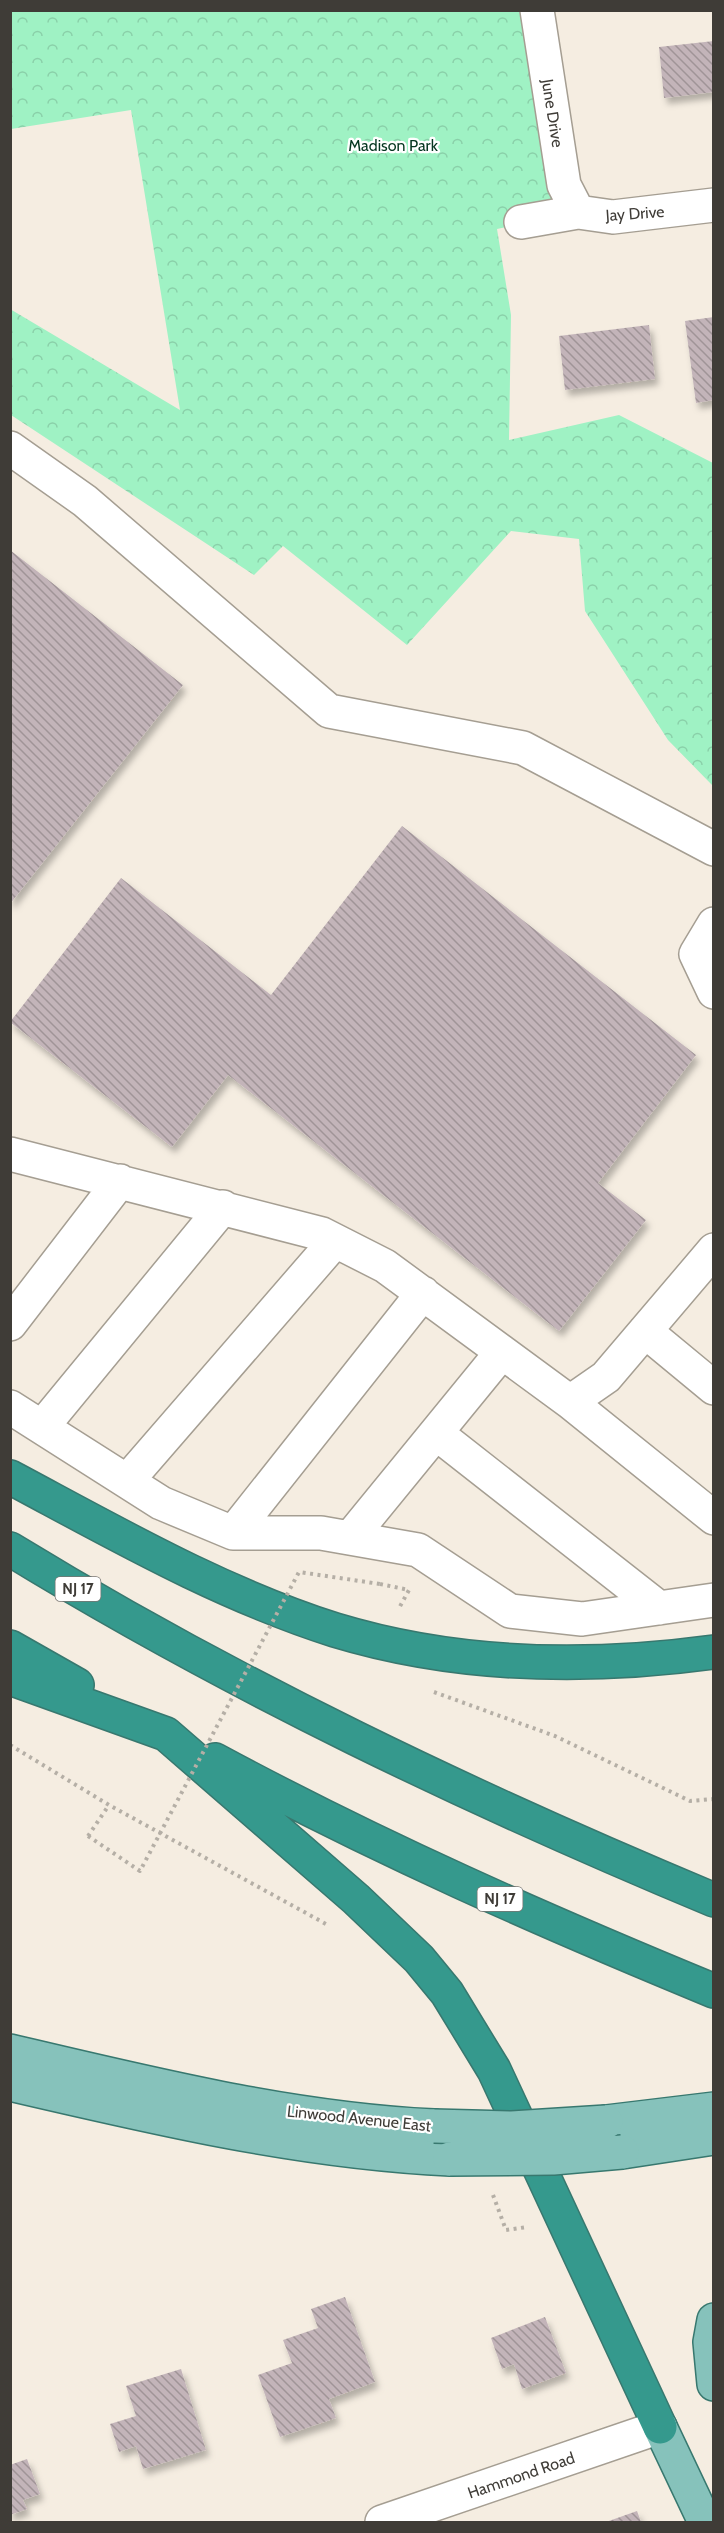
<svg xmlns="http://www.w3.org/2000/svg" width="724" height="2533" viewBox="0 0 724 2533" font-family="Cabin,sans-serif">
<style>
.forest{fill:url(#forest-crowns)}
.building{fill:url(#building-back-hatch);filter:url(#shadow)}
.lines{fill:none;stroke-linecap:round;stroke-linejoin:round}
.minor-casing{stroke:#a59e92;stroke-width:36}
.major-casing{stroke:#38786f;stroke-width:36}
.highway-casing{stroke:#38786f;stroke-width:36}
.path{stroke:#b5afa6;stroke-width:4;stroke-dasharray:3 4.5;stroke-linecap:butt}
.minor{stroke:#fff;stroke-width:33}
.major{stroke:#86c2bb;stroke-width:33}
.highway{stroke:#35998d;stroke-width:33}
.major-bridge-casing{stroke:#38786f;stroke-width:36;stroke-linecap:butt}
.path-bridge{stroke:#b5afa6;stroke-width:4;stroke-dasharray:3 4.5;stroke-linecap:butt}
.major-bridge{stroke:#86c2bb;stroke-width:33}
.labels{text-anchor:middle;stroke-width:4.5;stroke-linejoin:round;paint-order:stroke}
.shield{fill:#fff;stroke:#797673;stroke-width:1.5}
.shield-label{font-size:15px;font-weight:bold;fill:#3f3c37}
.street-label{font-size:16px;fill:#3f3c37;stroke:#fff}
.park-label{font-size:16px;fill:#053620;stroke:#fff}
</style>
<defs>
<pattern id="forest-crowns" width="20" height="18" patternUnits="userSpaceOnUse" patternTransform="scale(1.5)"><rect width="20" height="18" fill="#9ff2c4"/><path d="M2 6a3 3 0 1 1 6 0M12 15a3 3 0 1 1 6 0" fill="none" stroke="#8ad0a9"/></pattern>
<pattern id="building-back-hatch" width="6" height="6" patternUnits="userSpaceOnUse" patternTransform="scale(1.5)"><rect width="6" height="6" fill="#c3b4b9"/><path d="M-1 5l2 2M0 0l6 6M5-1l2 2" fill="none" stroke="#a09497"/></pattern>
<filter id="shadow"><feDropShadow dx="3.5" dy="6" stdDeviation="3" flood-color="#0004"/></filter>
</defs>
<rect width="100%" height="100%" fill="#f5ede1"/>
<path class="forest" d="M11,11H537L578,212L497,229L511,315L509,440L619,415L713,463V786L668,740L585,611L579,539L511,531L407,645L283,546L254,575L11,415L10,309L180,410L131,110L11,129Z"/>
<path class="building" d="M714,41V92L664,98L659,47Z
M714,317V400L696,403L685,321Z
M649,325L655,379L565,390L559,336Z
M10,550L183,685L10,904Z
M402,826L696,1055L598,1183L646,1220L559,1331L228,1075L172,1147L10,1022L121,878L271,995Z
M345,2297L375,2382L329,2399L336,2418L280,2437L258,2375L292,2363L283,2340L318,2328L311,2309Z
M545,2317L566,2373L522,2389L514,2364L502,2369L491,2338Z
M181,2369L206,2450L143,2469L136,2446L119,2452L110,2424L136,2416L126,2386Z
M27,2459L40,2494L23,2500L27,2509L10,2515V2465Z
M637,2511L641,2522H606Z"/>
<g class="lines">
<defs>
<path id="minor" d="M537,10L564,185L578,212
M521,222L578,212L613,217L714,205
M10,448L85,501L329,711L523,748L714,849
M714,924L696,954L714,992
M10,1154L322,1234L385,1266L570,1402L606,1377L714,1250
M10,1324L120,1181
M645,1331L714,1388
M570,1402L714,1518
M10,1407L161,1503L233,1533H321L418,1550L510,1611L582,1619L714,1600
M42,1427L223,1207
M436,1433L659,1608
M127,1481L335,1241
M233,1533L423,1293
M350,1538L502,1352
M382,2522L660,2427"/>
<path id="major" d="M10,2051C151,2084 290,2119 434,2126
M10,2084C156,2118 300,2152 450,2159
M606,2122L714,2109
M622,2152L714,2138
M714,2320L710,2342L714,2384
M660,2427L705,2522"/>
<path id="highway" d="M10,1477C115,1533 221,1594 335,1630C457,1667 588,1669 714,1652
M10,1549C234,1686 472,1799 714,1900
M10,1647L77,1685
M10,1678L166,1734L356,1899L419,1959L447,1993L494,2070L660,2427
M215,1760C376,1847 544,1921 714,1991"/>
</defs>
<use href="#minor" class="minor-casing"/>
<use href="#major" class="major-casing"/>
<use href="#highway" class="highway-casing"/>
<path class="path" d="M380,1584L409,1590L398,1610
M434,1692L555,1736L690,1801L714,1799
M10,1745L109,1805L326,1924
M88,1836L109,1805
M493,2195L506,2230L527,2227"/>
<use href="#minor" class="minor"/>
<use href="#major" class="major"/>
<use href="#highway" class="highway"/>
<defs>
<path id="major-bridge" d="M434,2126L512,2128L606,2122
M450,2159L553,2158L622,2152"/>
</defs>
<use href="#major-bridge" class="major-bridge-casing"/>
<path class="path-bridge" d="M88,1836L140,1871L299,1572L380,1584"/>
<use href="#major-bridge" class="major-bridge"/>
</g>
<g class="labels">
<g class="shield">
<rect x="55.5" y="1577" width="45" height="24" rx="4.5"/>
<rect x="477.5" y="1887" width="45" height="24" rx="4.5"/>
</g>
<g class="shield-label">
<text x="78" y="1594">NJ 17</text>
<text x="500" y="1904">NJ 17</text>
</g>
<g class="street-label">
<text transform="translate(553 113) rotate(81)" y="6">June Drive</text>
<text transform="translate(635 213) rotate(-4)" y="6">Jay Drive</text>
<text transform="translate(359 2118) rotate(6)" y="6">Linwood Avenue East</text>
<text transform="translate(521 2475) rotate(-19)" y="6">Hammond Road</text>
</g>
<g class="park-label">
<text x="393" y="151">Madison Park</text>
</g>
</g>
<rect width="724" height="2533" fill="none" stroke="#3f3c37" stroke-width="24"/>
</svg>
